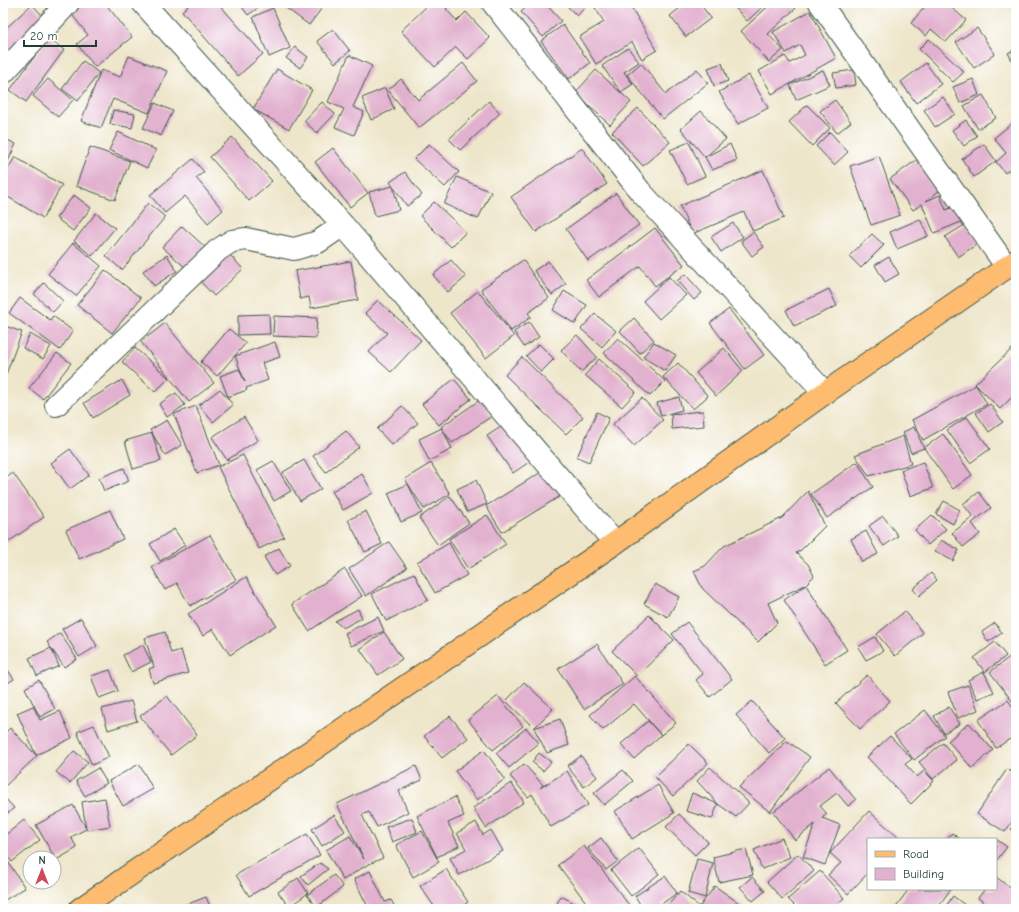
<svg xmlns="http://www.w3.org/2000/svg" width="1019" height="912" viewBox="0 0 1019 912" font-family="'Comic Neue',sans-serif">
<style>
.building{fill:#e2b1cf}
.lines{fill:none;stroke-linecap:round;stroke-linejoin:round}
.minor-casing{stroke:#3e564a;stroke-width:24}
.major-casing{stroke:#3e564a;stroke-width:24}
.minor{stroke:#fff;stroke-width:22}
.major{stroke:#fdbc70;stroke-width:22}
</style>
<rect width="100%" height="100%" fill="#fff"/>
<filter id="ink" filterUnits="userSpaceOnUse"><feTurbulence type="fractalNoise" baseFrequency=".025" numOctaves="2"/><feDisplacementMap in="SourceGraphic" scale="8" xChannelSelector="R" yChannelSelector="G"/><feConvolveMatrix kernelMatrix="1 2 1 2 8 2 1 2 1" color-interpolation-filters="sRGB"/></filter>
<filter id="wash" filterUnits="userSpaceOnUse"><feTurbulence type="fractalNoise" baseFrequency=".012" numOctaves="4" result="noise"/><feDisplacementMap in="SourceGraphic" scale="16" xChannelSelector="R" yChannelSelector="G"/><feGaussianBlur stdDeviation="0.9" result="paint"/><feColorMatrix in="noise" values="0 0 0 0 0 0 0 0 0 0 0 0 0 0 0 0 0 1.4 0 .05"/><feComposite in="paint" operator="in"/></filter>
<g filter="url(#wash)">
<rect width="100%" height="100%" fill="#eee6ca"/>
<g id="blocks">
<path class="building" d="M81,3H105L132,37L95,67L77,44L88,35L70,12Z
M191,3H218L263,54L238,76L182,11Z
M239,3H265L248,15Z
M283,3H314L322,8L309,25L282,5Z
M430,3H452L446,9L457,21L466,12L490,38L468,59L456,47L435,67L401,31Z
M531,3H545L561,21L543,37L521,12Z
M564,3H589L577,16Z
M598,3H637L631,7L657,50L642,59L632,42L596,64L579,37L604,22L594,6Z
M686,3H699L711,18L686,37L670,16Z
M731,3H767L747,21Z
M772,3H791L796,8L768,34L783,50L769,62L741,31Z
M928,3H946L966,20L946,42L931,29L926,36L911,23Z
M32,4L47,21L10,55L3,47V31Z
M273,8L290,48L269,57L253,17Z
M810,11L836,58L772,94L759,71L785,56L790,63L805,55L800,45L786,53L773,32Z
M563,25L590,63L569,79L541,41Z
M977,28L995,54L974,68L956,42Z
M333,29L350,51L335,63L317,41Z
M48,38L64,50L26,102L10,90Z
M929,39L964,72L953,82L919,49Z
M295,47L308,57L300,68L286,58Z
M628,48L639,62L624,72L633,84L621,92L602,66Z
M1016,49V67L1008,53Z
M349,55L372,66L353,107L364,112L354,135L335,127L344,109L328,102Z
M129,56L167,71L149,113L113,99L101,128L81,121L101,70L120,77Z
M83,61L99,73L78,101L62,89Z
M463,63L477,81L419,128L388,90L401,79L418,100Z
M641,63L666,94L697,69L708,83L663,119L627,75Z
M722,63L728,81L714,86L708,68Z
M926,63L941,84L916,103L901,82Z
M277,69L312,90L289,129L253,109Z
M596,70L631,102L610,125L575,93Z
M823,70L830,85L796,100L790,85Z
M854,70L856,85L836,88L833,73Z
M749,75L768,108L738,124L719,92Z
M48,79L73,100L58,117L33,96Z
M973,79L979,95L960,103L953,87Z
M385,88L394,109L371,120L362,98Z
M983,95L996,118L978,129L964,106Z
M943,97L955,114L935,127L924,110Z
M835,100L851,122L837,133L820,111Z
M489,101L500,113L460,150L449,139Z
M322,102L335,114L317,133L304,121Z
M155,103L173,111L161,136L143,128Z
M807,105L830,128L812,146L789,122Z
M638,108L670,142L643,166L612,132Z
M113,110L135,114L132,128L110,124Z
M701,111L726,139L705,157L681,129Z
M966,120L977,136L964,146L952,130Z
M1016,120V164L1005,173L996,162L1006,153L994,138Z
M118,132L156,150L147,168L109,150Z
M830,132L848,152L834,165L816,146Z
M232,137L272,181L249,201L210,157Z
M3,138L16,144L3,172Z
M689,142L705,176L687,184L670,150Z
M429,144L459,172L445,187L414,159Z
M730,144L737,160L712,170L705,157Z
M984,144L996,161L974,177L962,159Z
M90,147L130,161L115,200L76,186Z
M333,148L368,193L350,207L315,162Z
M582,148L607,184L536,232L511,197Z
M879,156L900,215L871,225L850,166Z
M922,156L944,187L926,201L940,195L946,210L960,204L966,220L934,233L922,204L913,210L890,179Z
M15,157L62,185L43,218L3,194V177Z
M193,159L204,172L196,178L223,210L208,223L185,196L165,213L150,195Z
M763,170L784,218L753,231L744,212L692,234L680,206Z
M405,172L422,195L407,206L390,182Z
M457,177L491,192L478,219L444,204Z
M393,186L399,210L375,216L369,192Z
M616,193L639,225L588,261L566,229Z
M74,195L91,208L73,231L56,218Z
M434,202L466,232L451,247L420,216Z
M148,203L165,217L122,270L106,256Z
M96,213L115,228L92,256L74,241Z
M920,219L928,236L897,249L890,232Z
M733,223L743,237L721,252L711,237Z
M966,224L979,243L958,257L945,237Z
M182,226L205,247L186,268L162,247Z
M655,228L684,265L655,286L640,266L599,297L586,280Z
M753,232L764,247L752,256L741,241Z
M872,234L884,245L861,268L849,256Z
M73,243L101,266L76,296L48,274Z
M229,254L243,269L214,296L200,281Z
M167,255L177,271L154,286L143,271Z
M889,257L899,274L885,282L875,265Z
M451,260L466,277L448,292L433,275Z
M523,260L549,298L528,313L531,317L511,331L481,289Z
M351,261L358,300L311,308L309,297L300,299L295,271Z
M548,261L566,284L552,295L534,271Z
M105,270L141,298L112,333L77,305Z
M685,274L702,293L694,300L677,281Z
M669,277L686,295L659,319L643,301Z
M44,283L63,301L53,312L34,294Z
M829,289L837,306L794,326L786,310Z
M478,291L514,336L486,358L450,313Z
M564,291L587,305L575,324L553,310Z
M20,298L50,320L53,316L73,331L60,350L9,313Z
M378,300L421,340L391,372L369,352L387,333L365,313Z
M729,309L764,355L745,369L710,323Z
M269,314L270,334L238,335V315Z
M595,314L616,331L602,347L581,329Z
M274,316L317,318L316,338L273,336Z
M634,318L654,340L640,353L620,331Z
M529,322L539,337L524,347L514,332Z
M165,323L214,383L189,402L141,342Z
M5,326L22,332L3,382V332Z
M229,329L246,343L217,376L201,362Z
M30,334L51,346L43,359L23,348Z
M577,335L597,357L581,372L561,350Z
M618,338L665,381L650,396L604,353Z
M275,342L280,357L262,363L268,380L246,388L247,390L228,397L220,376L239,369L245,382L235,356Z
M654,342L676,355L665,371L643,357Z
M539,344L554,359L541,372L526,356Z
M135,348L169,378L155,392L122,362Z
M724,348L743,371L716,396L696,373Z
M1013,348L1016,351V393L1000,409L975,384Z
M57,353L71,363L43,399L29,388Z
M522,357L583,417L566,434L505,375Z
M599,359L636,392L622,407L585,375Z
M678,363L708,396L693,409L663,377Z
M454,379L471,399L439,425L422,404Z
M122,380L130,395L93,418L84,403Z
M976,385L987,404L923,440L912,420Z
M220,389L233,405L213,422L199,405Z
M176,393L185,405L167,417L159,404Z
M679,397L682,410L661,416L657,403Z
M642,398L663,420L634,446L613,424Z
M481,399L492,416L452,443L441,427Z
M990,404L1003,422L989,432L976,413Z
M196,406L219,465L197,473L174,414Z
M402,406L418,423L392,445L377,429Z
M703,411L704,426L672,429L671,414Z
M597,412L609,418L589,462L577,457Z
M244,417L258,440L227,460L212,437Z
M967,417L990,449L970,463L947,430Z
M167,420L182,445L165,455L152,433L161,461L133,469L125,441L152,433L150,430Z
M507,423L532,460L513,473L487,436Z
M914,427L924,448L911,453L903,432Z
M442,428L452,449L429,461L419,439Z
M346,431L359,447L326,472L313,456Z
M943,434L972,475L953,489L924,448Z
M903,436L911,464L869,476L855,455Z
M70,449L89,475L70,489L51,463Z
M243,455L284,537L259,549L218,467Z
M304,460L321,489L300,501L283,472Z
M273,461L291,491L274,501L257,470Z
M857,462L873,487L827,518L811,494Z
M923,462L933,488L910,496L901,470Z
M431,463L450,494L424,509L405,479Z
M124,468L129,481L104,491L99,478Z
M546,469L562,495L502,532L486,506Z
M13,473L44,517L7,543L3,538V480Z
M362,474L373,493L343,510L332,491Z
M476,480L487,504L467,512L457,489Z
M408,484L422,513L401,522L388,493Z
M808,491L825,526L801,550L796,553L808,564L814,576L805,585L768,603L777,623L758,642L702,588L694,571L705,566L724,546L782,518Z
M979,492L991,508L972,523L980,534L963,547L952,533L973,517L963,504Z
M450,496L469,523L438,545L419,518Z
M944,501L960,510L953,524L936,514Z
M110,510L123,539L79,559L66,530Z
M366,511L382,544L365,552L348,520Z
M487,515L506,544L468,569L449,539Z
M932,515L946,529L928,545L915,530Z
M883,516L898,536L884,546L869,526Z
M174,529L185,545L160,561L150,544Z
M866,531L878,554L862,562L851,539Z
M210,535L236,580L190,606L177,583L165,590L152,567Z
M941,540L959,550L953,561L935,551Z
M389,542L407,568L366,596L349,569Z
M449,543L467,575L435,593L417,562Z
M279,548L290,566L275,575L264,557Z
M345,569L362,596L309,631L292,604Z
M414,573L428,600L386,621L372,594Z
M931,573L937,580L919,596L913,589Z
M246,577L276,625L230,655L213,629L203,636L188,614Z
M655,584L679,597L668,617L644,604Z
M806,585L847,650L825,664L784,600Z
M358,609L362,618L343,628L335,621Z
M905,611L923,633L895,656L877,634Z
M649,615L674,640L637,676L612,651Z
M378,617L384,631L351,646L345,633Z
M81,618L97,646L79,657L62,629Z
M687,622L732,679L710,697L696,680L703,674L672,634Z
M995,623L1002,633L988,642L982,632Z
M165,632L171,653L181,650L188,673L153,683L149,669L154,667L145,638Z
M384,632L402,659L378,675L360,649Z
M60,633L77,659L64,667L47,642Z
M875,637L883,651L866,660L858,647Z
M995,642L1006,656L985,672L974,658Z
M597,644L623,684L584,709L558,669Z
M143,645L151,662L131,672L123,655Z
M51,648L59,666L37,676L29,658Z
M1016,652V706L990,672Z
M3,663L14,679L3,686Z
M110,670L118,691L99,698L91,676Z
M984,672L994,692L977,699L968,680Z
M867,675L890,701L860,729L836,703Z
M635,676L676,723L661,735L634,704L603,730L590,715Z
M39,680L55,709L40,717L25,688Z
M524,682L553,709L534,728L560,719L569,745L547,753L534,728L506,701Z
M968,685L978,710L958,718L948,692Z
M167,696L197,735L171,755L140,716Z
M498,696L523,726L493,750L468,720Z
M1008,700L1016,712V735L996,748L978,720Z
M131,701L137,721L108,730L102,709Z
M752,701L785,738L769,753L736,715Z
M33,706L40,720L60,711L72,738L36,755L17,713Z
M949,707L960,724L944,733L934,716Z
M925,710L945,736L914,760L894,734Z
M450,716L468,738L442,758L424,736Z
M648,721L661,735L634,759L621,744Z
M969,723L993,750L972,768L948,741Z
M94,725L109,757L92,765L77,732Z
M10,728L37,756L4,787L3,786V735Z
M526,728L539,743L509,768L496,753Z
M890,736L912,759L905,764L917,777L924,771L934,781L911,804L867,757Z
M787,741L810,757L770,812L739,787Z
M943,743L957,760L933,779L919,762Z
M689,744L708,763L673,796L655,777Z
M484,750L505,779L477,800L455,771Z
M74,751L88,762L70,783L56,772Z
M539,753L551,762L543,771L532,762Z
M581,756L597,777L584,787L567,766Z
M139,764L153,789L123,806L109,781Z
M524,764L543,785L540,788L567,771L588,805L551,827L532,794L528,797L510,776Z
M416,766L422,780L399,791L408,812L377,827L369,812L362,815L383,858L367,865L343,880L326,850L350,836L364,859L337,804Z
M710,767L749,803L736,817L718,804L712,819L686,811L692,793L718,804L697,781Z
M829,767L856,800L848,806L837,793L820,806L827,814L822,818L840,825L825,865L803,857L815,824L795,840L773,812Z
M98,768L107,783L85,796L76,781Z
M1007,769L1016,775V816L1005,832L977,814Z
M623,770L633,781L604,805L594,793Z
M511,783L524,802L486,828L473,808Z
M658,785L674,813L632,839L615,811Z
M3,796L14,808L3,817Z
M455,797L464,816L448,823L459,846L437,857L417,816Z
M105,798L110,826L87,830L86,829L71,837L77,848L56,860L36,825L73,805L86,828L82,802Z
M869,811L900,839H868V873L848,894L828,875L841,863L830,853Z
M679,814L708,842L695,855L666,827Z
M334,815L345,831L322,846L312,829Z
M412,818L417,832L392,842L386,827Z
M24,820L40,840L12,862L3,851V837Z
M476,822L483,835L491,830L503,851L459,875L450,858L466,849L457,833Z
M1016,824V834L1011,829Z
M422,831L439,862L413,877L396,845Z
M952,833L960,839H947Z
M307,834L320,855L249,896L236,875Z
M601,838L618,861L606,870L588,848Z
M782,838L790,857L762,869L754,850Z
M996,839L1007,847L996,861Z
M584,846L632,909H591L558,865Z
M639,848L659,874L631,896L611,870Z
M746,849L753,875L719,882L713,857Z
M3,854L25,888L3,901Z
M798,854L814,871L782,899L767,882Z
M697,859L713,863L705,898L688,893Z
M320,863L328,869L308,885L301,876Z
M446,869L468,902L458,909H436L420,886Z
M370,871L385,902L391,900L396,909H369L354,879Z
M820,871L844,898L831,909H798L788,899Z
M334,875L343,887L317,907L307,895Z
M665,876L677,893L660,905L663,909H643L635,896Z
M752,877L765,891L753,901L740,887Z
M996,877L1016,892V898L1008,909H993L978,898L985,889H996Z
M298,878L308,893L289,907L278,892Z
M715,886L743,906L741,909H704L700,906Z
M909,889H951L936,909H894Z
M680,891L702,909H665Z
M561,896L585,909H554Z
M953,896L970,909H944Z
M206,897L211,909H175Z"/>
</g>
</g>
<g filter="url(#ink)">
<use href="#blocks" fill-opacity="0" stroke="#3e564a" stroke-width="1"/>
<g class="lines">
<defs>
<path id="minor" d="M143,3L343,225L615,543
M493,3L640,191L825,393
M820,3L1007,267
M3,73L68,3
M56,405L218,250L232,241L246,239L294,249L318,242L343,225"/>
<path id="major" d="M80,909L615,543L825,393L1016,261"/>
</defs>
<use href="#minor" class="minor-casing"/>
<use href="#major" class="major-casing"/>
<use href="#minor" class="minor"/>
<use href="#major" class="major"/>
</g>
</g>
<rect width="1019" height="912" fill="none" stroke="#fff" stroke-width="16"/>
<rect x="867" y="838" width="130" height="52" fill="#ffffff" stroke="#a5b1ae"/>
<rect x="875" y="851" width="20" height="6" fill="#fdbc70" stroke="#a5b1ae"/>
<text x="903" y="858" font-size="12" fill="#1f3d34">Road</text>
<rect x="875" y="868" width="20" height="12" fill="#e2b1cf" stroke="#a5b1ae"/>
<text x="903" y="878" font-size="12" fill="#1f3d34">Building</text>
<g transform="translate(42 870)"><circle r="19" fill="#ffffff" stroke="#a5b1ae"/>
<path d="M0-3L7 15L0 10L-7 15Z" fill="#d1495b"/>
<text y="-6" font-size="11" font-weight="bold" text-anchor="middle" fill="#1f3d34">N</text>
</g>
<path d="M24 40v6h72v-6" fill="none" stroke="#1f3d34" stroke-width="2"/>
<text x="30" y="40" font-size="12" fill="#1f3d34" stroke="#ffffff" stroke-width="3" paint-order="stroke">20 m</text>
</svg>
